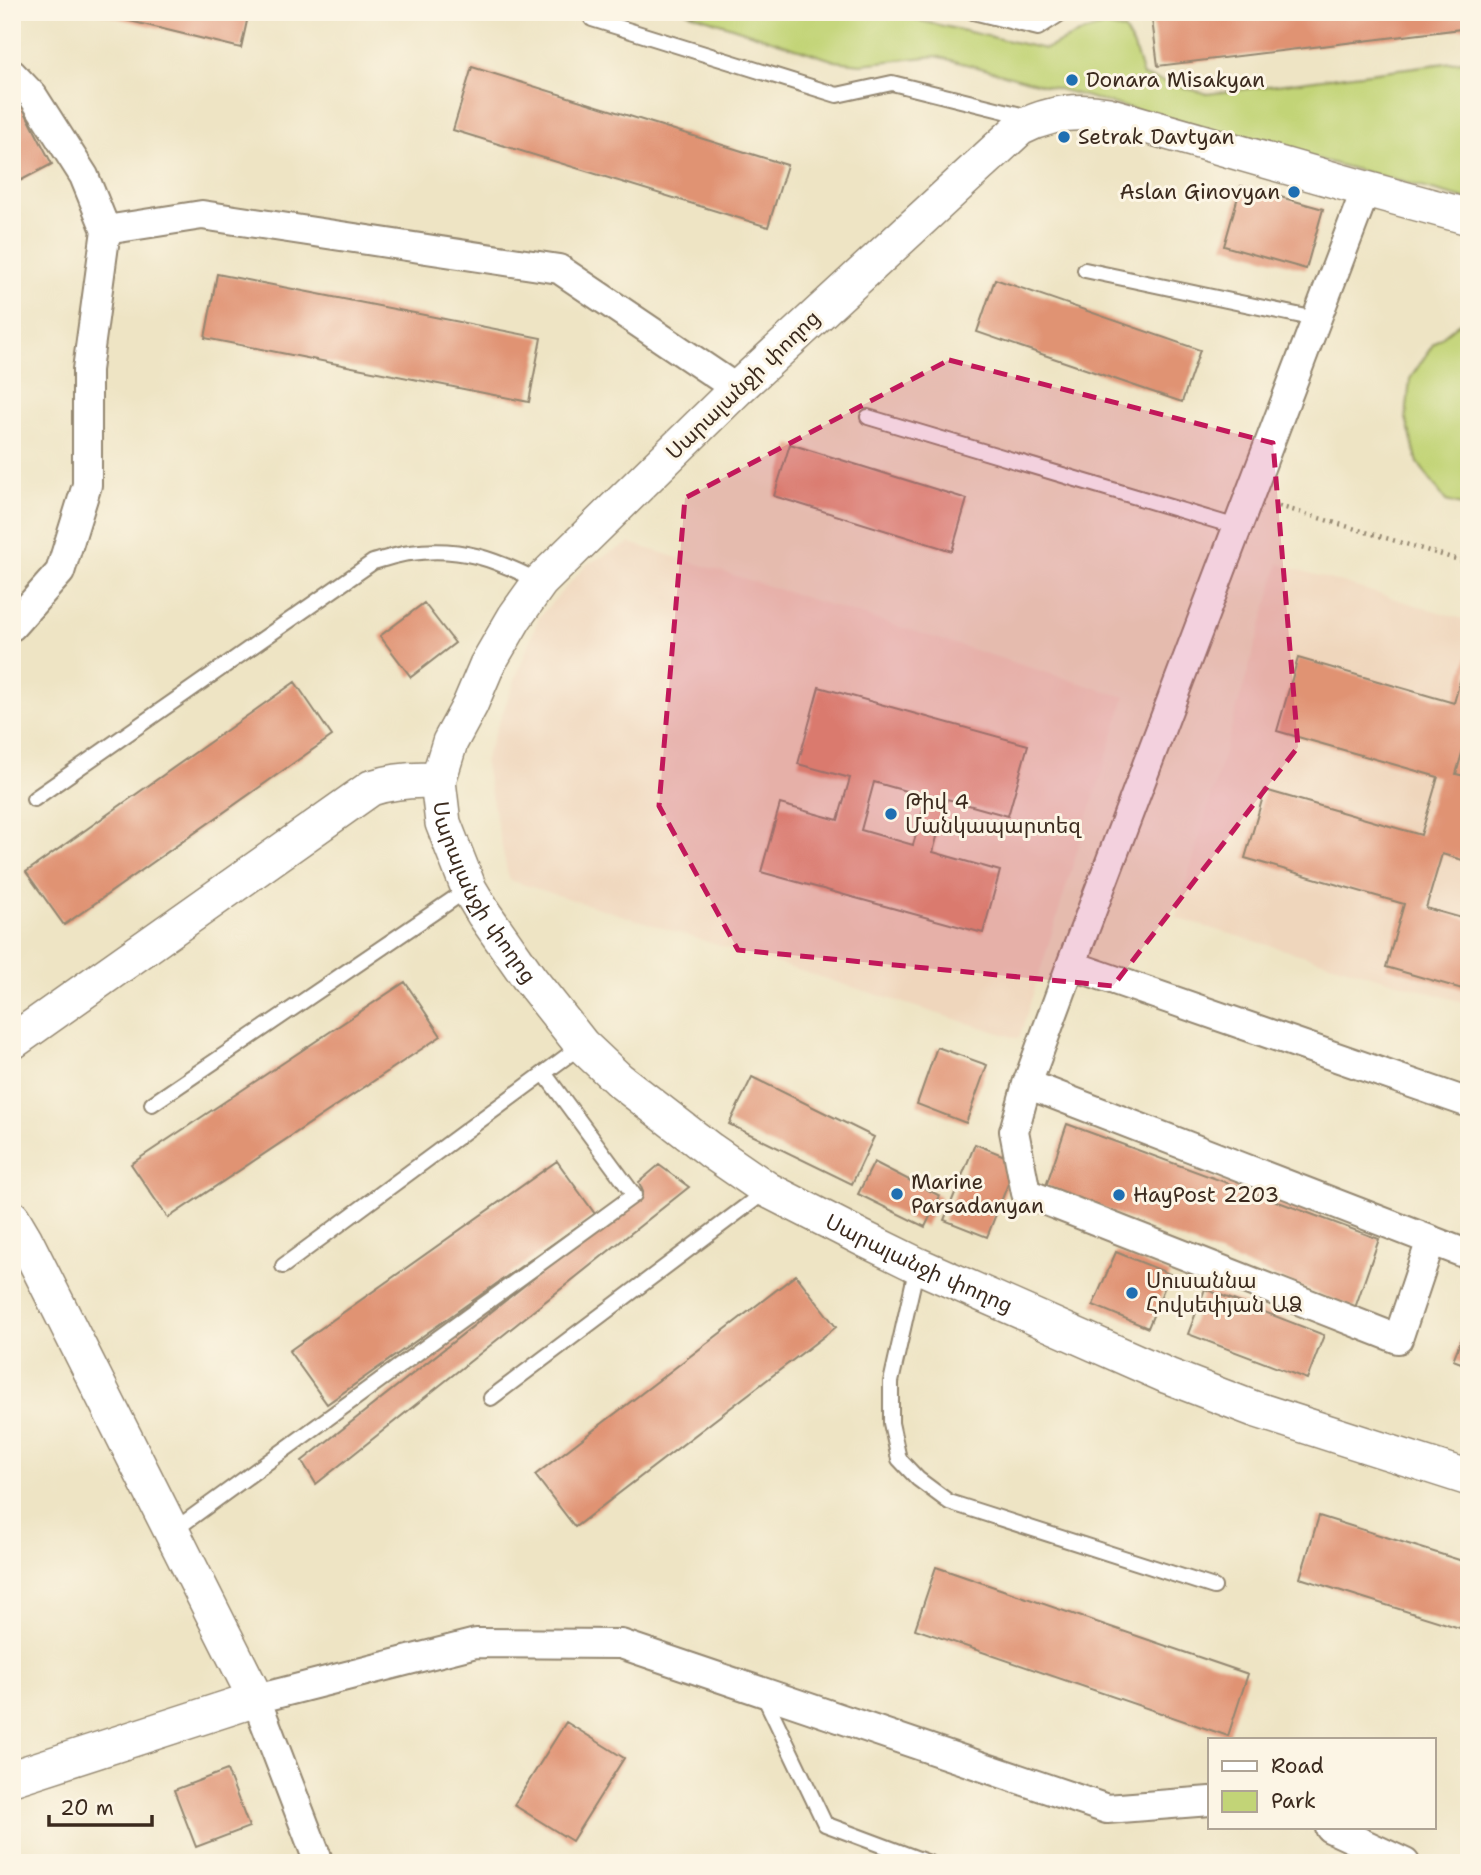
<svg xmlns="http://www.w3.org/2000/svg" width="1481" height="1875" viewBox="0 0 1481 1875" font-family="'Shantell Sans','Noto Sans Armenian',sans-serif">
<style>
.built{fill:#efd6bc}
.green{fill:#c2d477;stroke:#7e7f4a;stroke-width:2}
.building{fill:#e09373;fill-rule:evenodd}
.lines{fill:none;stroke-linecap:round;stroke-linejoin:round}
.service-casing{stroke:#948771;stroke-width:18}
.minor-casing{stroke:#948771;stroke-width:32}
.tertiary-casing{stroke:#948771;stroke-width:38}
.path{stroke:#948771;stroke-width:4.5;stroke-dasharray:2 5;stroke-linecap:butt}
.service{stroke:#fff;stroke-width:14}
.minor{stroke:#fff;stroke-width:28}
.tertiary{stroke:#fff;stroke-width:35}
.marked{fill:#c2185b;fill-opacity:0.2;stroke:#c2185b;stroke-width:5;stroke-dasharray:14 9;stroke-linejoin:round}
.poi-dot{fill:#1f6fb2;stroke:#fcf5e5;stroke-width:2.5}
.labels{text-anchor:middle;stroke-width:6;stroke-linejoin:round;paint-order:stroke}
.poi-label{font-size:21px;fill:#3b2a1e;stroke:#fcf5e5;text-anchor:start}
.street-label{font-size:21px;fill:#3b2a1e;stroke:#fcf5e5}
</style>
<rect width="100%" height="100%" fill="#fcf5e5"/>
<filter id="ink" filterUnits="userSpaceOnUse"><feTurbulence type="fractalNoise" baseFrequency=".0143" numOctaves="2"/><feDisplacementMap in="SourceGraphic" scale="14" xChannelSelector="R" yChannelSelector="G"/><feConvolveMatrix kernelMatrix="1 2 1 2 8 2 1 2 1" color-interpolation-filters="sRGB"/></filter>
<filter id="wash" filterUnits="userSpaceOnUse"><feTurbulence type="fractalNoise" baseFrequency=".00686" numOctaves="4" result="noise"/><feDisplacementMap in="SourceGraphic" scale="28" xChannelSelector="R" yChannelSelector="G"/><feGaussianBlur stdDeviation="1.57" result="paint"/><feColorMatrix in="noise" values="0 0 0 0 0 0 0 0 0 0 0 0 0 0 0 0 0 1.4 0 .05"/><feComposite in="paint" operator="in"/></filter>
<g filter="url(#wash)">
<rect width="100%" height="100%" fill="#eee4c4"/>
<path class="built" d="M630,543L1125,697L1019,1039L509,880L484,761L539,617L587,564Z
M1279,564L1469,621V1004L1176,918Z"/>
<path class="green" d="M686,12H881L1045,49L1083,32L1105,26L1124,30L1134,47L1143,76L1207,94L1469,60V200L936,56L861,64L835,61Z
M1469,320V507L1446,501L1418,463L1406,418L1410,379L1434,343L1458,324Z"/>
<g id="blocks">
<path class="building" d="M93,12H249L241,48Z
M1151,12H1469V28L1158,66Z
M472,67L787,165L768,227L453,130Z
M12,87L52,164L12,185Z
M1241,186L1323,209L1306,269L1224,246Z
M217,274L541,338L529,402L205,338Z
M995,279L1200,350L1182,402L977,332Z
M790,444L967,499L952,551L774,496Z
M424,603L455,643L411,677L380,636Z
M1468,653L1469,729L1456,774L1469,777V862L1442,854L1426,908L1469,920V991L1386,967L1404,904L1245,858L1265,790L1421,835L1438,777L1277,731L1298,658L1454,703Z
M295,682L332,736L64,925L26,872Z
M819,687L1028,745L1008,816L947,799L933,852L1000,871L983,933L761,872L780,804L838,820L850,778L798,764ZM874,782L927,797L913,845L861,830Z
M405,982L441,1036L168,1218L131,1164Z
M937,1047L987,1065L966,1123L917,1104Z
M752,1077L874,1137L852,1184L729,1124Z
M1067,1124L1379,1239L1355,1308L1046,1186Z
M975,1144L1017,1161L987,1237L944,1220Z
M557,1161L595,1214L327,1404L289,1351Z
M874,1162L940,1196L925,1227L858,1194Z
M659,1165L689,1187L316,1484L302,1461L643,1192L639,1182Z
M1116,1252L1170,1274L1148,1328L1093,1305Z
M796,1275L836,1327L575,1527L535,1475Z
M1205,1289L1324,1335L1307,1379L1188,1334Z
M1469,1320V1366L1453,1360Z
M1319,1516L1469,1563V1631L1300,1578Z
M936,1567L1248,1674L1228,1736L915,1629Z
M566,1722L624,1758L572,1841L514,1805Z
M227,1770L249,1827L196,1847L174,1790Z"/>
</g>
</g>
<g filter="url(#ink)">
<use href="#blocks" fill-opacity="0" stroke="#948771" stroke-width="2"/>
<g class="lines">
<defs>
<path id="service" d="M973,12L1038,28L1063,12
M592,19L837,95L892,83L1029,117
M1085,270L1316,319
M868,417L1237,527
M34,799L373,562C385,559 398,554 410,553C461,546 495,559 540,582
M152,1104L468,889
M283,1266L582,1045
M917,1266L891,1382V1423L899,1459L918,1479L949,1502L1214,1587
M491,1398L766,1191
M173,1531L634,1195L544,1073
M763,1694L825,1824L929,1863"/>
<path id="minor" d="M12,74L33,96L84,176L106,230L202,215L559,269L737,389
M1366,189L1071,965L1027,1084L1014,1131L1026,1193L1398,1339L1431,1240
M12,626L60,572L87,485V370L106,230
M1071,965L1469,1103
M1027,1084L1469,1255
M1330,1828L1405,1863
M319,1863L256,1699L476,1643L621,1644L1107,1809L1210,1801"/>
<g id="tertiary">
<path id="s1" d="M1469,217L1366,189L1108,115C1077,109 1049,113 1020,128L737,389L540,582L515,617L487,665L470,705L450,742L438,781L443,823L469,889L484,914L529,978L582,1045L618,1079L710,1150L768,1190L862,1238L917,1265L1168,1376L1254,1409L1469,1478"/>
<path d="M12,1042L371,788C394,781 414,779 438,781"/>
<path d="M12,1218L25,1240L256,1699L12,1778"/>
</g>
</defs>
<use href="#service" class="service-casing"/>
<use href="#minor" class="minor-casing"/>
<use href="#tertiary" class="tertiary-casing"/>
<path class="path" d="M1279,506L1469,563"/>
<use href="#service" class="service"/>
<use href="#minor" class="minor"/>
<use href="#tertiary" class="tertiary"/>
</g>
</g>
<path class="marked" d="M949,360L1273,443L1298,747L1113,986L738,950L659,806L685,498Z"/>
<g class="poi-dot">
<circle cx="1072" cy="80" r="7"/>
<circle cx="1064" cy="137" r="7"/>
<circle cx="1294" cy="192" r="7"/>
<circle cx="891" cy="814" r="7"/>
<circle cx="897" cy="1194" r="7"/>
<circle cx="1119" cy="1195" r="7"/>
<circle cx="1132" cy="1293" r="7"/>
</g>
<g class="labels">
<g class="poi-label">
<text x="1086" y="87">Donara Misakyan</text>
<text x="1078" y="144">Setrak Davtyan</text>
<text x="1280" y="199" text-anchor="end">Aslan Ginovyan</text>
<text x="905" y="809">Թիվ 4<tspan x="905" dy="24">Մանկապարտեզ</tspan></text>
<text x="911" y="1189">Marine<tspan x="911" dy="24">Parsadanyan</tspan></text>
<text x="1133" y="1202">HayPost 2203</text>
<text x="1146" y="1288">Սուսաննա<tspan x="1146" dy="24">Հովսեփյան ԱՁ</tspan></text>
</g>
<g class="street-label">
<text transform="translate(743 385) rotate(-44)" y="7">Սարալանջի փողոց</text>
<text dy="7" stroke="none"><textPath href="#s1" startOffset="1474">Սարալանջի փողոց</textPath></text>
<text dy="7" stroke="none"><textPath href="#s1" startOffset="2062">Սարալանջի փողոց</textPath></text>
</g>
</g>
<rect width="1481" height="1875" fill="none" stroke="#fcf5e5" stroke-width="42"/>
<rect x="1208" y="1738" width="228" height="91" fill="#fcf5e5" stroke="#afa495" stroke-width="2"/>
<rect x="1222" y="1761" width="35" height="10" fill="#ffffff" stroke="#afa495" stroke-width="2"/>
<text x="1271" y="1773" font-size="21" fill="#3b2a1e">Road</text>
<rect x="1222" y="1791" width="35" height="21" fill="#c2d477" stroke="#afa495" stroke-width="2"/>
<text x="1271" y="1808" font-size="21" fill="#3b2a1e">Park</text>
<path d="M49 1815v10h103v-10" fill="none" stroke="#3b2a1e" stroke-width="3.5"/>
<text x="60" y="1815" font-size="21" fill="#3b2a1e" stroke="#fcf5e5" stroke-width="5" paint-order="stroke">20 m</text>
</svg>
